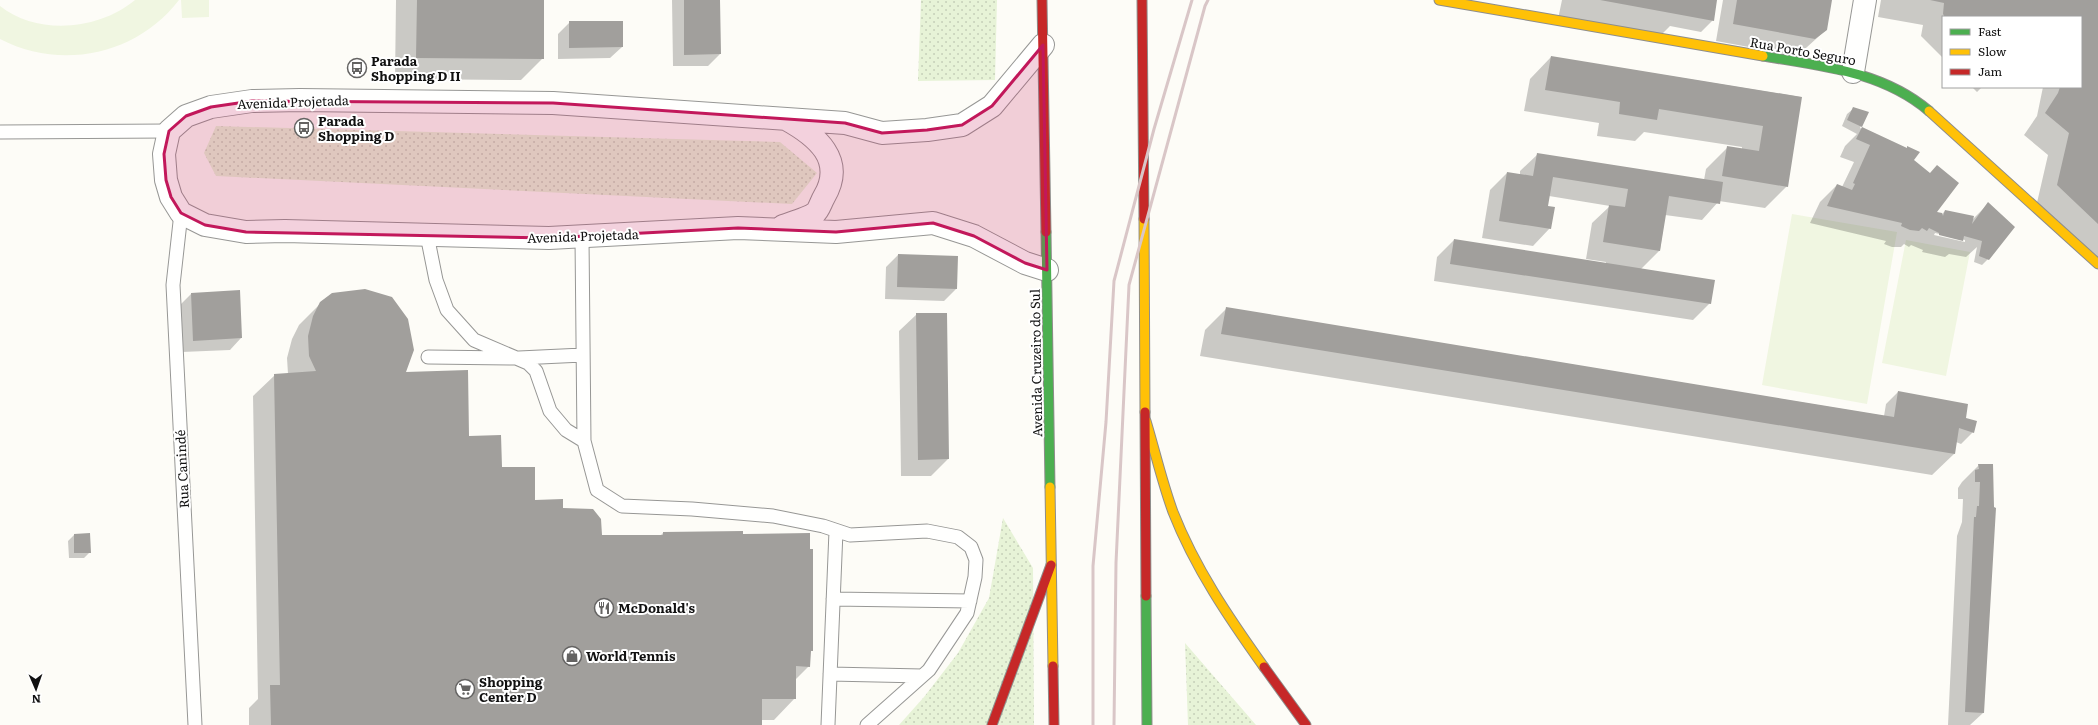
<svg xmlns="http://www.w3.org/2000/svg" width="2098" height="725" viewBox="0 0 2098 725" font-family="Literata,serif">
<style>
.green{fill:url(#green-dots)}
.pitch{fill:#f0f6e1}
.shadow{fill:#0003;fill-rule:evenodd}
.building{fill:#a19f9c}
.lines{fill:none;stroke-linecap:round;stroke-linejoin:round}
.lane-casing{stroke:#979795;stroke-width:15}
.street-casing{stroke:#979795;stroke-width:24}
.fast-casing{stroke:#8e8d8b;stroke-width:11}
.slow-casing{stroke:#8e8d8b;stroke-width:11}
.jam-casing{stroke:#8e8d8b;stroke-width:11}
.lane{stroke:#fffffe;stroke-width:13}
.street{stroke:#fffffe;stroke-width:22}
.fast{stroke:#4caf50;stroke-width:9}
.slow{stroke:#ffc107;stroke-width:9}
.jam{stroke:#c62828;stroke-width:9}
.rail{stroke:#d9c6c7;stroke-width:3}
.marked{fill:#c2185b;fill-opacity:0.2;stroke:#c2185b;stroke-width:3;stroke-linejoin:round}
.labels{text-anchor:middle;stroke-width:4;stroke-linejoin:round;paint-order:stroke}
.street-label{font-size:13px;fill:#111;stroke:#fff}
.poi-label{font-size:13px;font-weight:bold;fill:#111;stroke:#fff;text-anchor:start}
</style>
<defs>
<pattern id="green-dots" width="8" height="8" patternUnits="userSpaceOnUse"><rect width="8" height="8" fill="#e7f3d7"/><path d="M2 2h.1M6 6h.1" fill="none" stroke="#c5cfb8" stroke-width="1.8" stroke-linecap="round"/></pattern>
</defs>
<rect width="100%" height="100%" fill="#fdfcf7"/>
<path class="green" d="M921,0H997L995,80L918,81Z
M216,126L780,142L817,173L792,204L216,176L204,153Z
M1003,518L1033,568L1034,725H899L924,697L958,653L989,598Z
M1185,643L1256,725H1188Z"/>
<path class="pitch" d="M135,0H179C137,55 61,71 0,39V6C38,36 99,30 135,0Z
M181,0H209V17L182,18Z
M1792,214L1897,232L1867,404L1762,385Z
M1906,240L1970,252L1946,376L1882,363Z"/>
<path class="shadow" d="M396,0H543V58L521,80L395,79Z
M672,0H719L720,54L708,66H673Z
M1562,0H1716L1713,20L1701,32L1670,26L1660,36L1558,19Z
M1723,0H1831L1826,30L1797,56L1716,41Z
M1881,0H2098V267L2036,207L2048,155L2024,135L2037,116L2043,87H2081V17H1943V58L1921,36L1923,25L1878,17Z
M570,22L622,47L610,58L558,59V34Z
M1551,57L1801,97L1787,186L1765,208L1719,201L1702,220L1665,215L1660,250L1641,269L1710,303L1693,320L1434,281L1437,257L1454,240L1606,264V262L1586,259L1592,223L1610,206L1549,196L1547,207L1550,228L1533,246L1482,238L1490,190L1507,173L1520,175V171L1538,154L1704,180L1706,169L1728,147L1742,149V147L1644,132L1635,141L1597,136L1599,123L1524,111L1530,79Z
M1972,87H1982L1977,92Z
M1853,109L1867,112L1860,128L1906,149L1908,147L1935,212L1942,214L1945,211L1972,220L1988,204V259L1982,265L1974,262L1977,247L1966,257L1949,254L1945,257L1922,252L1923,250L1911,245L1909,247L1904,244L1901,247H1892L1884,244L1886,241L1810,223L1820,202L1837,185L1842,187L1854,162L1840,157L1845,146L1857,134L1842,126L1847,114ZM1935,233L1965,240V242L1934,235Z
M898,255L957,257L956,289L944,301L885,299L886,267Z
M191,294L241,338L230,350L182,352L179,306Z
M321,303L405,373L468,437L534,501L562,509L601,536H660L663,533L742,535L810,652L809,666L795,680V698L774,720H761V725H249V708L258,699L253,396L275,375L288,374L287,358L292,339L299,325Z
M1227,308L1884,416L1886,404L1898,392L1965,418L1973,432L1961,444L1956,442L1954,454L1932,475L1200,356L1205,330Z
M917,314L948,459L931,476H901L899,331Z
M1979,465H1992L1983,713L1970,725H1948L1957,536L1962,522L1963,499H1958V488L1962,482Z
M74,535L90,552L84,558H69L68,541Z"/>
<path class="building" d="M417,0H544V59L416,58Z
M684,0H720L721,54L684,55Z
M1600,0H1717L1714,21Z
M1737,0H1832L1827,30L1815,39L1733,24Z
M1930,0H2098V224L2057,185L2069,133L2045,113L2058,93L2060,87H2081V17H1945L1943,14L1944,3Z
M569,21H623V47L569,48Z
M1551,56L1802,97L1788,187L1722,176L1727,146L1759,151L1763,126L1659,109L1657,120L1619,114L1620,102L1545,90Z
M1853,107L1869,112L1862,127L1847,120Z
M1862,127L1907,148V146L1920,152L1914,160L1930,173L1937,165L1959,183L1937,212L1942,213L1943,216L1945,210L1974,216L1972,224L1988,202L2015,227L1989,260L1979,256L1982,241L1964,236L1963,241L1939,235V233L1929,228L1927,231L1922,228L1919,231L1910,230L1901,226L1902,223L1827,206L1837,184L1852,190L1855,184L1853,183L1870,145L1856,139Z
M1537,153L1723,182L1720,204L1669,196L1660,251L1603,242L1609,205L1625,207L1628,189L1553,177L1548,206L1555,207L1551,229L1499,221L1507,172L1533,176Z
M1454,239L1715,280L1711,304L1450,264Z
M898,254L958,256L957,289L897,287Z
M365,289L392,297L408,319L414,350L406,372L468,370L469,436L501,435L502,467H535V500L563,499V508L593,509L601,519L602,535H663V532L743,531V534L810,533V549H813V651H811L810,667L796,666V699H762V725H271L270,685H280L274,374L316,371L309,356L308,336L313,316L320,302L332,293Z
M240,290L242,338L193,341L191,293Z
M1226,307L1894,417L1898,391L1968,404L1966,418L1977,421L1974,433L1959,428L1955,454L1221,334Z
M916,313H947L949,459L918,460Z
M1978,464H1993L1994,507L1996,508L1984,713L1965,712L1974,517H1976L1977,506H1979L1980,482H1975V470L1979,469Z
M90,533L91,553H74V534Z"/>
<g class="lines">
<defs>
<path id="lane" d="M0,132L169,131
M181,213L173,285L195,725
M427,235L436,280L447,310L474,340L528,363L536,371L550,411L566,430L584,441L597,490L622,506L692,509L773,516L823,526L850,535L927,531L958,537L971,547L976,560L975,577L967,613L929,670L867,725
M582,238L584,441
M428,357L519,358L583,355
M833,599L970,601
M830,674L922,676
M828,725L836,531"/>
<path id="street" d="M1043,45L992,106L962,125L927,130L882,133L845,123L553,103L300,100L252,101L211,107L186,116L169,131L164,154L166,180L171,197L181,213L205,225L246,232L285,231L549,238L738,228L836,232L933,223L974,236L1025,263L1047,270
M1853,72L1865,0
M783,226C791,223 809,218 815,213C819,210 821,202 824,197C846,160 817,136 786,119"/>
<path id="fast" d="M1763,56C1821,66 1882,71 1929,111
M1046,232L1050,487
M1146,596L1147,725"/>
<path id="slow" d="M1439,0L1763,56
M1929,111L2098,264
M1144,219L1145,412
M1146,421C1155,451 1162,482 1173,512C1195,568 1229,618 1264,667
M1050,487L1053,666"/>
<path id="jam" d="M1042,0L1046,232
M1142,0L1144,219
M1145,412L1146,596
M1053,666L1054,725
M1264,667L1306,725
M992,725L1051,565"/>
</defs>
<use href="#lane" class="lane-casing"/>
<use href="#street" class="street-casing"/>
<use href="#fast" class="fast-casing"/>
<use href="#slow" class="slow-casing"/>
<use href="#jam" class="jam-casing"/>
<use href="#lane" class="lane"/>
<use href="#street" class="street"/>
<use href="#fast" class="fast"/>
<use href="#slow" class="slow"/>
<use href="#jam" class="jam"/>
<path class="rail" d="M1093,725V566L1106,422L1114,281L1154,129L1192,0
M1114,725L1116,563L1129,285L1205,6L1208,0"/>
</g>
<path class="marked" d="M1043,45L1047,270L1025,263L974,236L933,223L836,232L738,228L549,238L246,232L205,225L181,213L171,197L166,180L164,154L169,131L186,116L211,107L252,101L553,103L845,123L882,133L927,130L962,125L992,106Z"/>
<defs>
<symbol id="bus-ring" viewBox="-11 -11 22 22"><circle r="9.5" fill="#fff" stroke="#646362" stroke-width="1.5"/><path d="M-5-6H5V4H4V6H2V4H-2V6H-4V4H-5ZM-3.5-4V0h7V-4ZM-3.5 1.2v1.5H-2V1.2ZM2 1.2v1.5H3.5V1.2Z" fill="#646362"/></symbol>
<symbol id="restaurant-ring" viewBox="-11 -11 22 22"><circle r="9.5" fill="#fff" stroke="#646362" stroke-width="1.5"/><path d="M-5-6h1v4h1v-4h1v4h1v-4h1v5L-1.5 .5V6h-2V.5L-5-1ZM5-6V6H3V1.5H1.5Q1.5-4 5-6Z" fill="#646362"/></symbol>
<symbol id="shop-ring" viewBox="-11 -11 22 22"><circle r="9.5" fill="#fff" stroke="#646362" stroke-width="1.5"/><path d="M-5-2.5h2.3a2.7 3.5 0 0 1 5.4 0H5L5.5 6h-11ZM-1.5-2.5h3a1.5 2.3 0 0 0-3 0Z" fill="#646362"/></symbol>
<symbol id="supermarket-ring" viewBox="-11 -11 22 22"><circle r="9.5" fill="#fff" stroke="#646362" stroke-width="1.5"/><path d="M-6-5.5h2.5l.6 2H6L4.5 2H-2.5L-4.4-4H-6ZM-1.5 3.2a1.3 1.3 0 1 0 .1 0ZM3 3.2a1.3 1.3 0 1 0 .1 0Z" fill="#646362"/></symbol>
</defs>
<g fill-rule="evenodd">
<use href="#bus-ring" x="346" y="57" width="22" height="22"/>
<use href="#bus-ring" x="293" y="117" width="22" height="22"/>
<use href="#restaurant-ring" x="593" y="597" width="22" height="22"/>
<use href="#shop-ring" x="561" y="645" width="22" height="22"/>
<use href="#supermarket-ring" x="454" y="678" width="22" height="22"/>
</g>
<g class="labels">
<g class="street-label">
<text transform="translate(1803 51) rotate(10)" y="5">Rua Porto Seguro</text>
<text transform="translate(293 102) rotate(-2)" y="5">Avenida Projetada</text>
<text transform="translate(583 236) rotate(-2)" y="5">Avenida Projetada</text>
<text transform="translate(1036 363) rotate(-91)" y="5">Avenida Cruzeiro do Sul</text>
<text transform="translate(182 469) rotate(-93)" y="5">Rua Canindé</text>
</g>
<g class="poi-label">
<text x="371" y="66">Parada<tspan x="371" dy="15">Shopping D II</tspan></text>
<text x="318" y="126">Parada<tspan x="318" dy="15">Shopping D</tspan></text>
<text x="618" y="613">McDonald's</text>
<text x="586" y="661">World Tennis</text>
<text x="479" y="687">Shopping<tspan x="479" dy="15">Center D</tspan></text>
</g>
</g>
<rect x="1942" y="16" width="140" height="72" fill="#ffffff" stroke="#a0a0a0"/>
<rect x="1950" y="29" width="20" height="6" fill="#4caf50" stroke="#a0a0a0"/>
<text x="1978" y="36" font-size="12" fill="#111111">Fast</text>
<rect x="1950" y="49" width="20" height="6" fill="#ffc107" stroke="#a0a0a0"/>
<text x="1978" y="56" font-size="12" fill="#111111">Slow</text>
<rect x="1950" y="69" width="20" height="6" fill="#c62828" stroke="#a0a0a0"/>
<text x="1978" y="76" font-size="12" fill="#111111">Jam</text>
<g transform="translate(36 689) rotate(178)" stroke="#ffffff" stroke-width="3" paint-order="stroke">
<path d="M0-3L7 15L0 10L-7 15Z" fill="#111111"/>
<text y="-6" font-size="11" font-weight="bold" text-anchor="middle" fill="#111111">N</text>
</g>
</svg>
